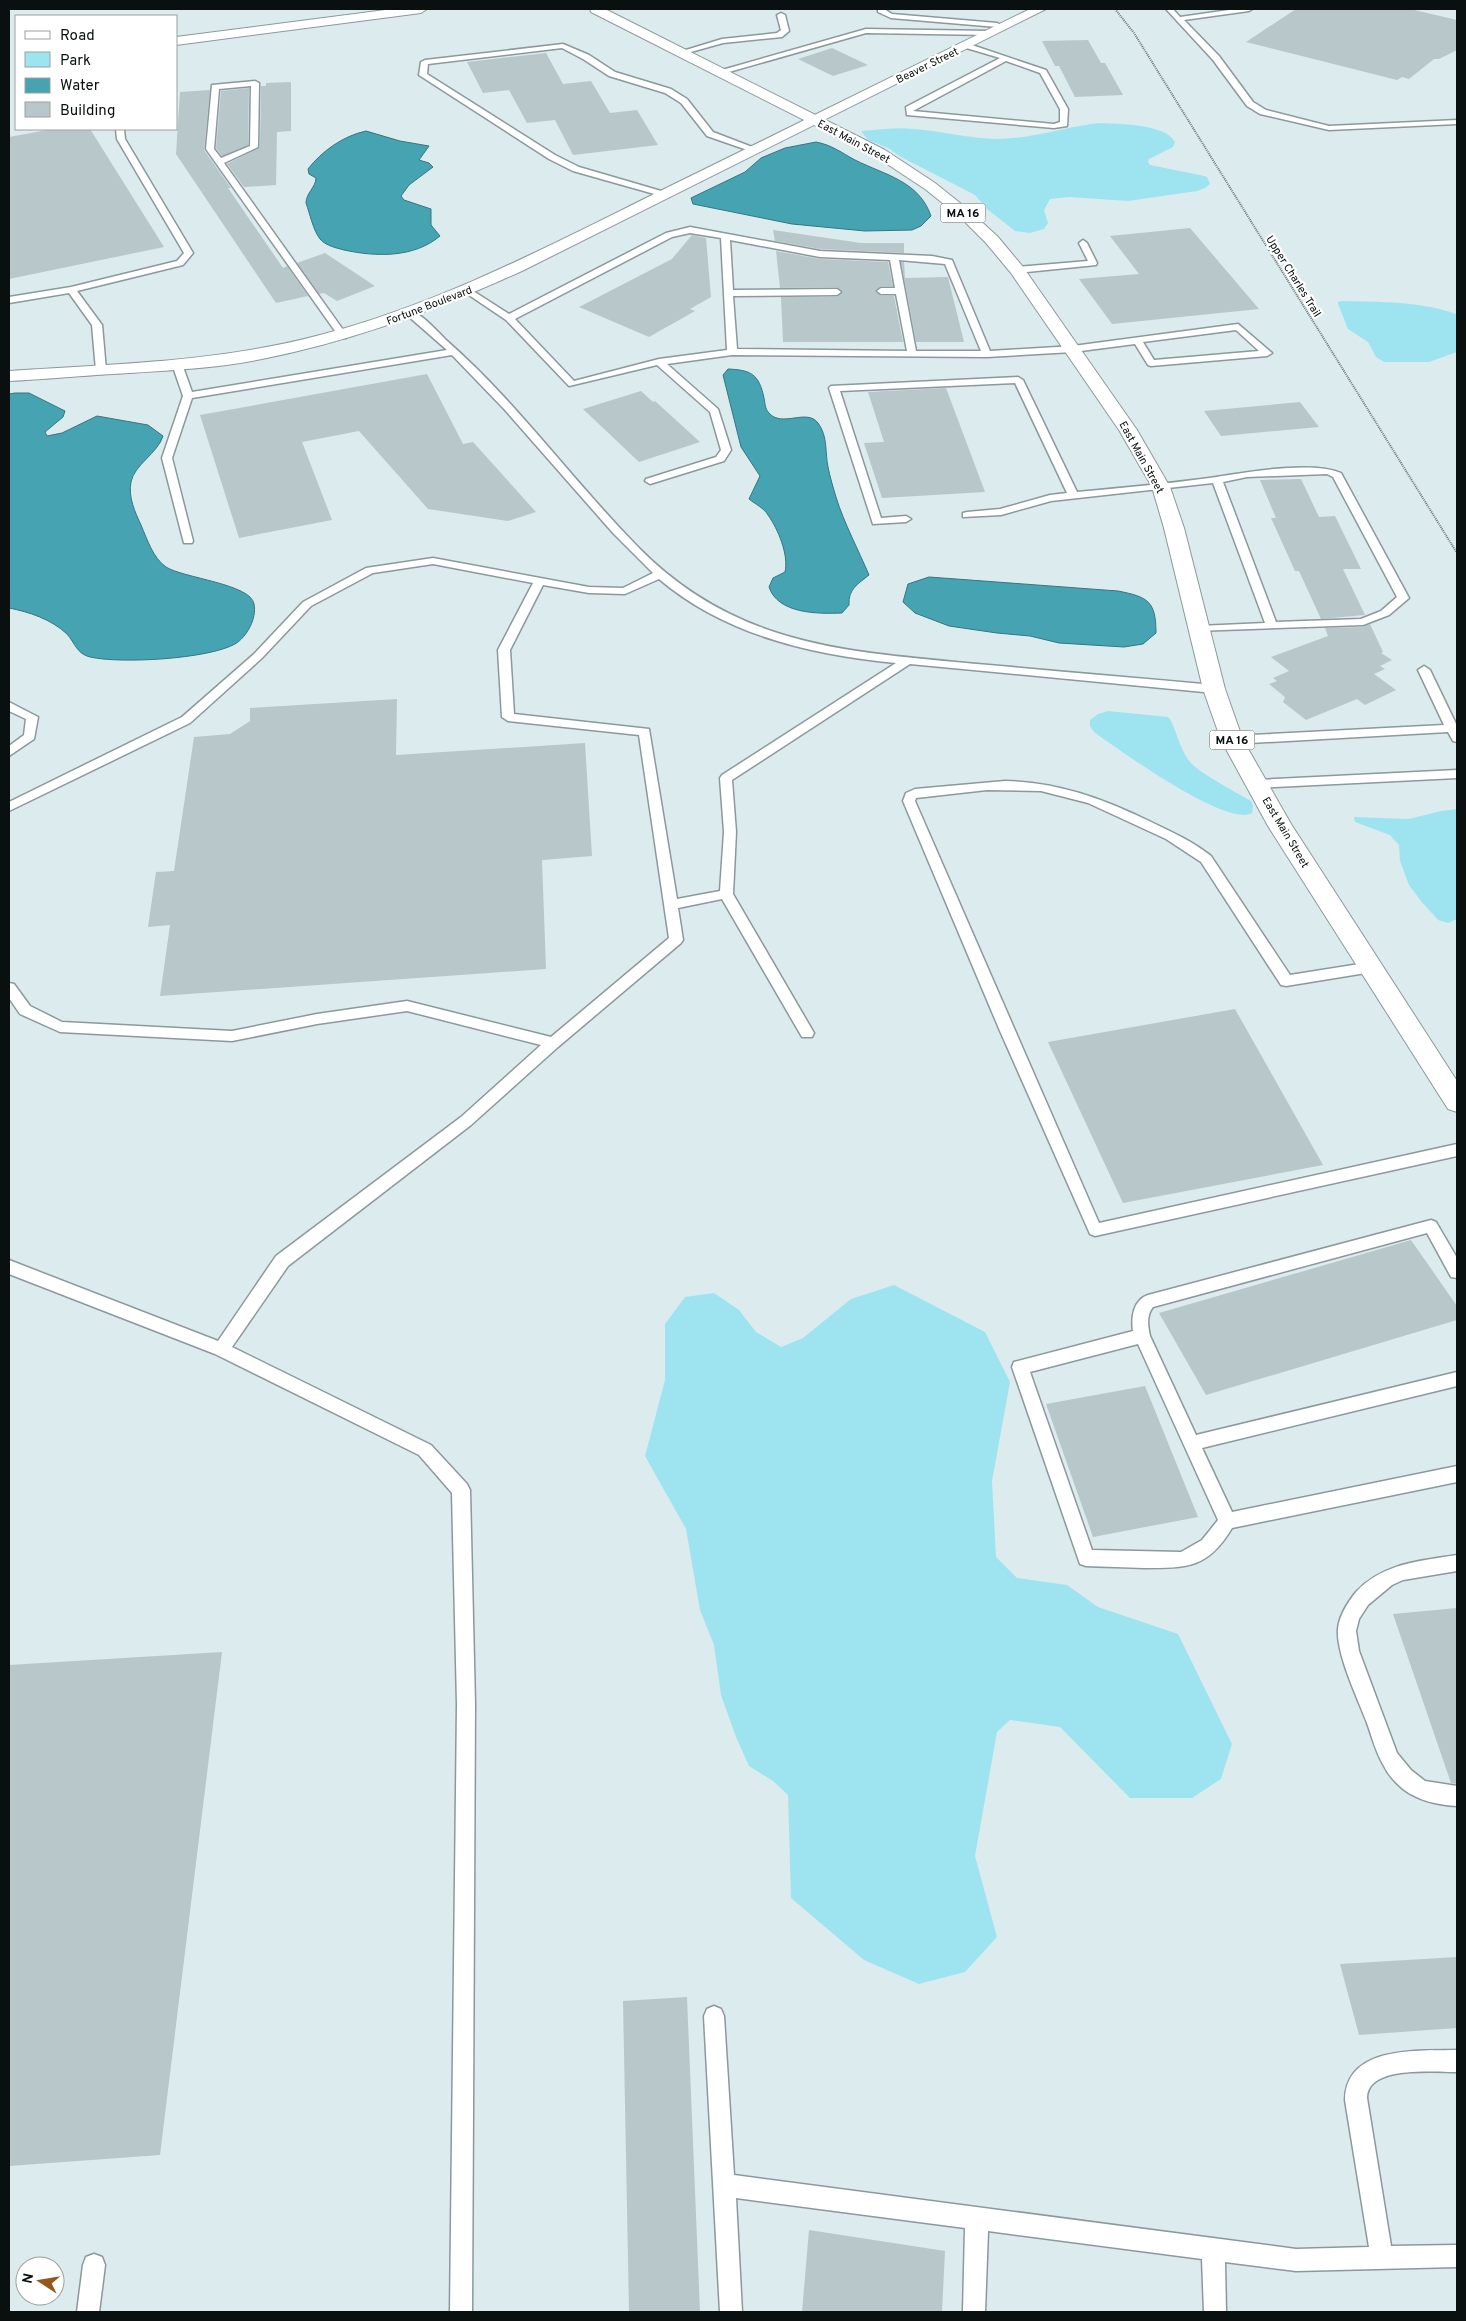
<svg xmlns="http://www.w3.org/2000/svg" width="1466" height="2321" viewBox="0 0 1466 2321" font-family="Overpass,sans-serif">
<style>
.green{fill:#9ee4f0}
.water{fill:#46a3b2;stroke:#347781}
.building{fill:#b8c7ca}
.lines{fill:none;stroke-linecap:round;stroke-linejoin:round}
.service-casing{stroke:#8b999c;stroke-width:3}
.secondary-casing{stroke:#8b999c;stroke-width:2}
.primary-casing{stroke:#8b999c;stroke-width:2}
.motorway-casing{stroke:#8b999c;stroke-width:2}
.path{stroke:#6c7678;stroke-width:2;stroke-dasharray:1 1;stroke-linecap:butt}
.service{fill:#fff;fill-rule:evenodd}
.secondary{fill:#fff;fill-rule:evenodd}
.primary{fill:#fff;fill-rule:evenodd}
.motorway{fill:#fff;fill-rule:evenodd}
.labels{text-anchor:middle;stroke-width:4.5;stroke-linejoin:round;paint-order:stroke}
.far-street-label{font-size:11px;fill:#0a0f10;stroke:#fff}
.shield{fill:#fff;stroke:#545758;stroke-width:1}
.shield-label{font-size:12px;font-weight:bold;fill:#0a0f10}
</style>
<rect width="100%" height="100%" fill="#dcebee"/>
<path class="green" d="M1097,123C1116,124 1165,123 1175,142L1173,147L1149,159L1148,162L1150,165L1200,175L1207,177L1210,184L1205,188L1197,191L1128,201L1069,197L1050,199L1044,210L1048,223L1044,229L1030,233L1015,231L987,209L975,195L901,157L888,148L868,140L861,131C878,130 897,127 914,129C941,131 967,138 995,139C1029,139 1063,128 1097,123Z
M1342,301C1379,302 1421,301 1456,314L1457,352L1429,362H1384L1376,357L1368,342L1348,329L1338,304V302Z
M1108,711L1168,717C1176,725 1179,752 1193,765C1205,776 1236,792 1251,801L1253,806L1252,813C1227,828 1118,749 1094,732L1090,726V720L1098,714Z
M1457,809V919L1448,923L1438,920L1421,901L1409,885L1400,861L1399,845L1390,835L1355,822L1354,817L1409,819L1441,811Z
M894,1285L985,1332L1010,1382L992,1481L996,1557L1017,1578L1067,1585L1098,1607L1178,1634L1232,1744L1221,1779L1192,1798H1130L1060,1727L1010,1720L997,1732L975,1856L997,1937L965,1972L919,1984L864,1960L791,1898L788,1795L773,1781L749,1766L736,1737L721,1695L714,1645L700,1610L686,1529L645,1456L665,1380V1324L685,1297L714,1293L739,1310L756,1332L781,1347L803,1338L851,1299Z"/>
<path class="water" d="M366,131L400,141L429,146L419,160L429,163L433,167L409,185L401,196L404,200L431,209V225L440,236C414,258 376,257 344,250C337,248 326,246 320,239C313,230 310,214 306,203C306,193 316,187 316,178L309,174L308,169C322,151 343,136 366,131Z
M816,142C832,145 842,153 855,160C885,175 919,181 931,216L921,226L912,230L865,231L792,224L693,204L691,198L745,172L761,158L785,148Z
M728,369C751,370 759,374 764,398C765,403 765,409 769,413C782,428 807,408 818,423C828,436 825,453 828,467C830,477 833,487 836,497C844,523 858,549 869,575C858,584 848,589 849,605L842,613C818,614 778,614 769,587L773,578L785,572C789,555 778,529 768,515C764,508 755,504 749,499L760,476L741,447L723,375Z
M15,393H29L65,411L63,417L45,432L47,436L62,433L97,416L148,425L163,436C158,453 134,465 131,482C128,497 135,512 141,525C147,539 153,558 166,567C183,578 251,584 254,604C257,618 247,637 235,644C208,659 121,664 90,657C77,654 75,643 67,634C51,619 29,612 9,608V394Z
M929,577L1118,591C1148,597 1156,601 1156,633L1143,644L1124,647L1059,643L1030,636L997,633L949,626L915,613L903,602L908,584Z"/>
<path class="building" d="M1296,9H1410L1457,20V50L1439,59H1434L1409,79L1402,77L1397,80L1246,42Z
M1088,40L1101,63H1105L1123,95L1075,97L1059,66H1055L1042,41Z
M832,48L868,65L833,76L798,59Z
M546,53L563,84L591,81L610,113L637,110L658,145L573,155L555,120L527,123L509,90L483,93L467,62Z
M291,82V131L277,132L276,185L244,187L227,164L260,147L261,86H266V83Z
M249,88L248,145L222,156L216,148L221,91Z
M210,90L204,150L231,188H228L283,268L287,266L308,296L276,303L176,154L180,92Z
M53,129H90L164,247L9,279V137Z
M1190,228L1259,309L1112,324L1079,279L1139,274L1110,236Z
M773,230L861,243H904V253L820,249L775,241Z
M692,235L706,238L711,297L690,309L695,311L649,337L579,307L672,259Z
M776,251L820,259L888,262L893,286H881L875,291L881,296H894L903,342H783L781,297H837L843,292L837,287L780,288Z
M325,253L375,286L337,301L324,293L319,294L297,263Z
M901,262H904L905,278L948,277L964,342H916Z
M427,374L463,444L473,442L536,512L508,521L428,509L359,431L302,442L332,520L239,538L200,415Z
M946,388L985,492L882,498L864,443L884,442L868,392Z
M641,391L653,402L655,401L700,442L639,462L583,409Z
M1300,402L1319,427L1221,436L1204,411Z
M1301,479L1319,517L1335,516L1361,569H1343L1365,615L1321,619L1299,571H1295L1271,518H1276L1260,480Z
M1370,624L1383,652L1381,653L1392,660L1380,666L1385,669L1374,674L1396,690L1365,705L1357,699L1306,720L1283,702L1285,697L1269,684L1277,681L1273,678L1289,671L1271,657L1328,636L1325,628L1363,627Z
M397,699L396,755L585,743L592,856L542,860L546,969L160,996L170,925L148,927L156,872L174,871L194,737L230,734L250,721V708Z
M1235,1009L1323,1165L1123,1203L1048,1042Z
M1411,1240L1457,1306V1320L1206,1395L1159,1313Z
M1145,1386L1198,1517L1093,1537L1046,1404Z
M1457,1608V1784L1451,1783L1393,1614Z
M222,1652L160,2155L9,2166V1665Z
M1457,1957V2028L1359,2035L1340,1964Z
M687,1997L700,2312H629L623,2001Z
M809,2230L945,2251L942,2312H802Z"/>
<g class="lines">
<defs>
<path id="service" d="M878,9H884L892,14L997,23L1001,25L997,27L891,18L878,12Z
M1166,9H1173L1180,17L1236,9H1252L1249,11L1184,20L1219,56L1253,102L1266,110L1329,126L1457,120V124L1329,130L1260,114L1247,106L1213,60Z
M781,13L785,15L789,31L782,37L723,43L680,55L676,53L722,39L777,33L781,30L777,15Z
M866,29L990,31L994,33L990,35L866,33L722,74L715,72Z
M966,43L1046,70L1068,109L1067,126L1054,128L907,115L906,107L1000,58L963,47L962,45ZM1006,61L1040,73L1060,109V122L1054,124L913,111Z
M563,44L589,55L615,72L671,89L687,99L713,132L760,150L753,152L707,136L681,103L665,93L609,76L583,59L562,48L428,64L427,74L555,155L579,167L668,193V197H665L573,171L549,159L419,75L421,62L425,60Z
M255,81L259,83L258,147L224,163L346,334V338H340L206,149L212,85ZM251,86L250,146L221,158L214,149L219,89Z
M116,129H124L125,139L193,253L183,265L77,291L102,325L106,370L101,373L96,370L92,325L69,293L9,303V297L71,287L177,261L184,253L117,139Z
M690,227L820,251L932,256L952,260L990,351L1073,346L1238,324L1272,353L1267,356L1151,366L1148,365L1135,344L1073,352L987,357L732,355L667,364L718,409L731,450L724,461L650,484L645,481L646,479L716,457L721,450L710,412L657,365L569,386L506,320L463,291L470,289L509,314L666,233ZM690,233L721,238L727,350L659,359L574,381L515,319L672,237ZM730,240L820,257L890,260L895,288H881L877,291L881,294H896L907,351L737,349L733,296L837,295L841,292L837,289L733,290ZM899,260L945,264L981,351H916ZM1236,330L1259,351L1154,360L1143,342Z
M1083,240L1087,243L1097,263L1096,265L1017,273L1013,270L1017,267L1088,261L1079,243Z
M410,310C423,315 436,330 446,340C517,402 572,480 638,547C739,650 855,652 989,665C1064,672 1139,678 1214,685L1220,689L1214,693L910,664L732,780L736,832L733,894L814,1033L812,1037H802L722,899L678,908L683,940L681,943L558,1047L471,1125L288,1266L232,1347L431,1445L467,1484L470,1490L475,1704L472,2312H450L457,1704L452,1493L419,1455L215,1354L9,1274V1260L218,1341L276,1256L461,1117L541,1045L407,1011L317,1024L232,1041L60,1032L20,1014L9,998V983L14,984L30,1006L62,1022L232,1031L317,1014L407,1001L551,1037L669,938L639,735L508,721L502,717L498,650L533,583L433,564L373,573L311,606L262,658L190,723L9,811V802L182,717L254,654L303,602L366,568L433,558L589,587L623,588L653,573L613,533L505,410L452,355L192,398L172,458L193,541L192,543H184L162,458L183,396L172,364L174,362L182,364L192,392L447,350L407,315L405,313ZM659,579C725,635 812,655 896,663L722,775L720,778L724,832L720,891L677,899L649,729L514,714L510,650L543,585L589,593L625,594Z
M1018,377L1023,380L1077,492C1121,488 1165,484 1209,478C1241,473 1312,460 1341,473L1409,598L1389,615L1363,625L1195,631L1193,629L1195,627L1199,626L1265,623L1213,483L1051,501L1001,515L963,517V513L967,512L1000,509L1050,495L1067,493L1015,383L840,391L881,518L906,516L911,519L906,522L873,524L829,388L831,386ZM1327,474L1333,477L1397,597L1381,611L1361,619L1276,622L1223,482L1247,477Z
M1424,666L1430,670L1457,726V742L1453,741L1448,732L1232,744L1226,740L1232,736L1444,725L1418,670Z
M9,702L38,717L34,739L9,756V746L24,735L26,719L9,711Z
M1457,770V778L1257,788L1251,784L1257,780Z
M1005,781C1058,782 1104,799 1151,822C1172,832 1192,841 1211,856L1290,975L1372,962L1377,964L1379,967L1377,970L1372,972L1286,986L1281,985L1201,862L1166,839L1088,803L1041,791L987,790L916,798L915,801L1099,1223L1457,1144V1156L1095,1236L1090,1234L1000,1031L903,801L906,793L915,789Z
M1431,1220L1436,1222L1457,1258V1278L1451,1277L1427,1233L1153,1307C1146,1316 1148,1326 1150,1336L1196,1435L1457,1372V1386L1202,1448L1232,1512L1457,1466V1482L1232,1528C1208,1568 1188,1568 1144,1568C1125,1567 1105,1567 1086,1566L1080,1564L1012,1367L1014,1362L1133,1331C1131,1318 1133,1300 1148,1295ZM1138,1344L1218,1520L1202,1540L1181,1552L1092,1550L1030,1372Z
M1457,1555V1571L1403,1580L1392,1585L1368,1605L1359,1619L1356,1631L1359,1651L1397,1753L1411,1770L1425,1781L1457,1786V1806C1438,1805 1419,1801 1403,1789C1396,1783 1388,1775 1384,1766C1376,1753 1372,1737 1367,1723C1358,1699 1336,1654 1338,1629C1339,1616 1348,1602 1356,1592C1383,1563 1420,1561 1457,1555Z
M714,2006L721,2009L724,2016L734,2175L1296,2249L1369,2247L1345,2100C1346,2045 1418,2051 1457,2050V2072C1434,2072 1367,2065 1367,2098L1391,2246L1457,2245V2267L1296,2271L1225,2262L1226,2312H1204L1202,2259L988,2231L985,2312H963L965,2228L736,2198L742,2312H720L704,2016L707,2009Z
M94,2254L102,2257L105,2265L99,2312H77L83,2265L86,2257Z"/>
<path id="secondary" d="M1030,9H1046L524,270C439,309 353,341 262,359C219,368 174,370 130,373C90,375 49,379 9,381V371C113,364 219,362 320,335C436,305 543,249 650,196C777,134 903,71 1030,9Z"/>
<path id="primary" d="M590,9H605L885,150L935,183L970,211L998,237L1023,267L1137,430L1170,487L1184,528L1225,689L1243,740L1291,824L1457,1081V1112L1448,1109L1268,826L1221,740L1203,689L1164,528L1152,487L1119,430L1011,273L986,243L960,217L925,189L875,156L591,12Z"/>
<path id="motorway" d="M393,9H427L421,13L176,45V37Z"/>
</defs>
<use href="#service" class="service-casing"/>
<use href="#secondary" class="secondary-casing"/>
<use href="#primary" class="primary-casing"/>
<use href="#motorway" class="motorway-casing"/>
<path class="path" d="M1115,9L1134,33L1457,553"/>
<use href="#service" class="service"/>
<use href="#secondary" class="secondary"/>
<use href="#primary" class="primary"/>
<use href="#motorway" class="motorway"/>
</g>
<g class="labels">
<g class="far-street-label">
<text transform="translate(927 65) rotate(-26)" y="4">Beaver Street</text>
<text transform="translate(854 141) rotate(28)" y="4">East Main Street</text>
<text transform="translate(1294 276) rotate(58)" y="4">Upper Charles Trail</text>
<text transform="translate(429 305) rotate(-21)" y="4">Fortune Boulevard</text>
<text transform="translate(1142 457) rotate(61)" y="4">East Main Street</text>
<text transform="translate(1286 832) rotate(59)" y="4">East Main Street</text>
</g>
<g class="shield">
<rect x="940.5" y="203.5" width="45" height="19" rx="4"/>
<rect x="1209.5" y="730.5" width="45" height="19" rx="4"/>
</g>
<g class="shield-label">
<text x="963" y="217">MA 16</text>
<text x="1232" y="744">MA 16</text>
</g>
</g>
<rect width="1466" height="2321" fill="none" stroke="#0a0f10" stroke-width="20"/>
<rect x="15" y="15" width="162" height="115" fill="#ffffff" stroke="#9d9f9f"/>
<rect x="25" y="31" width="25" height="8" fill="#ffffff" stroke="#9d9f9f"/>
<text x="60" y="40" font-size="15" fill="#0a0f10">Road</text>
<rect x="25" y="52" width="25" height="15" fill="#9ee4f0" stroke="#9d9f9f"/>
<text x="60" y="65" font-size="15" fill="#0a0f10">Park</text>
<rect x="25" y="78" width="25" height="15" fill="#46a3b2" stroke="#9d9f9f"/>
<text x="60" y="90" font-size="15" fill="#0a0f10">Water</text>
<rect x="25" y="102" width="25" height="15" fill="#b8c7ca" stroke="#9d9f9f"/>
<text x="60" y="115" font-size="15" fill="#0a0f10">Building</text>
<g transform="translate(40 2281) rotate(282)"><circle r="24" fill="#ffffff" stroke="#9d9f9f"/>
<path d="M0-4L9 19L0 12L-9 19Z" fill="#95571c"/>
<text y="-8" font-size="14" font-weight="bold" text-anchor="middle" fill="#0a0f10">N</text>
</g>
</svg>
